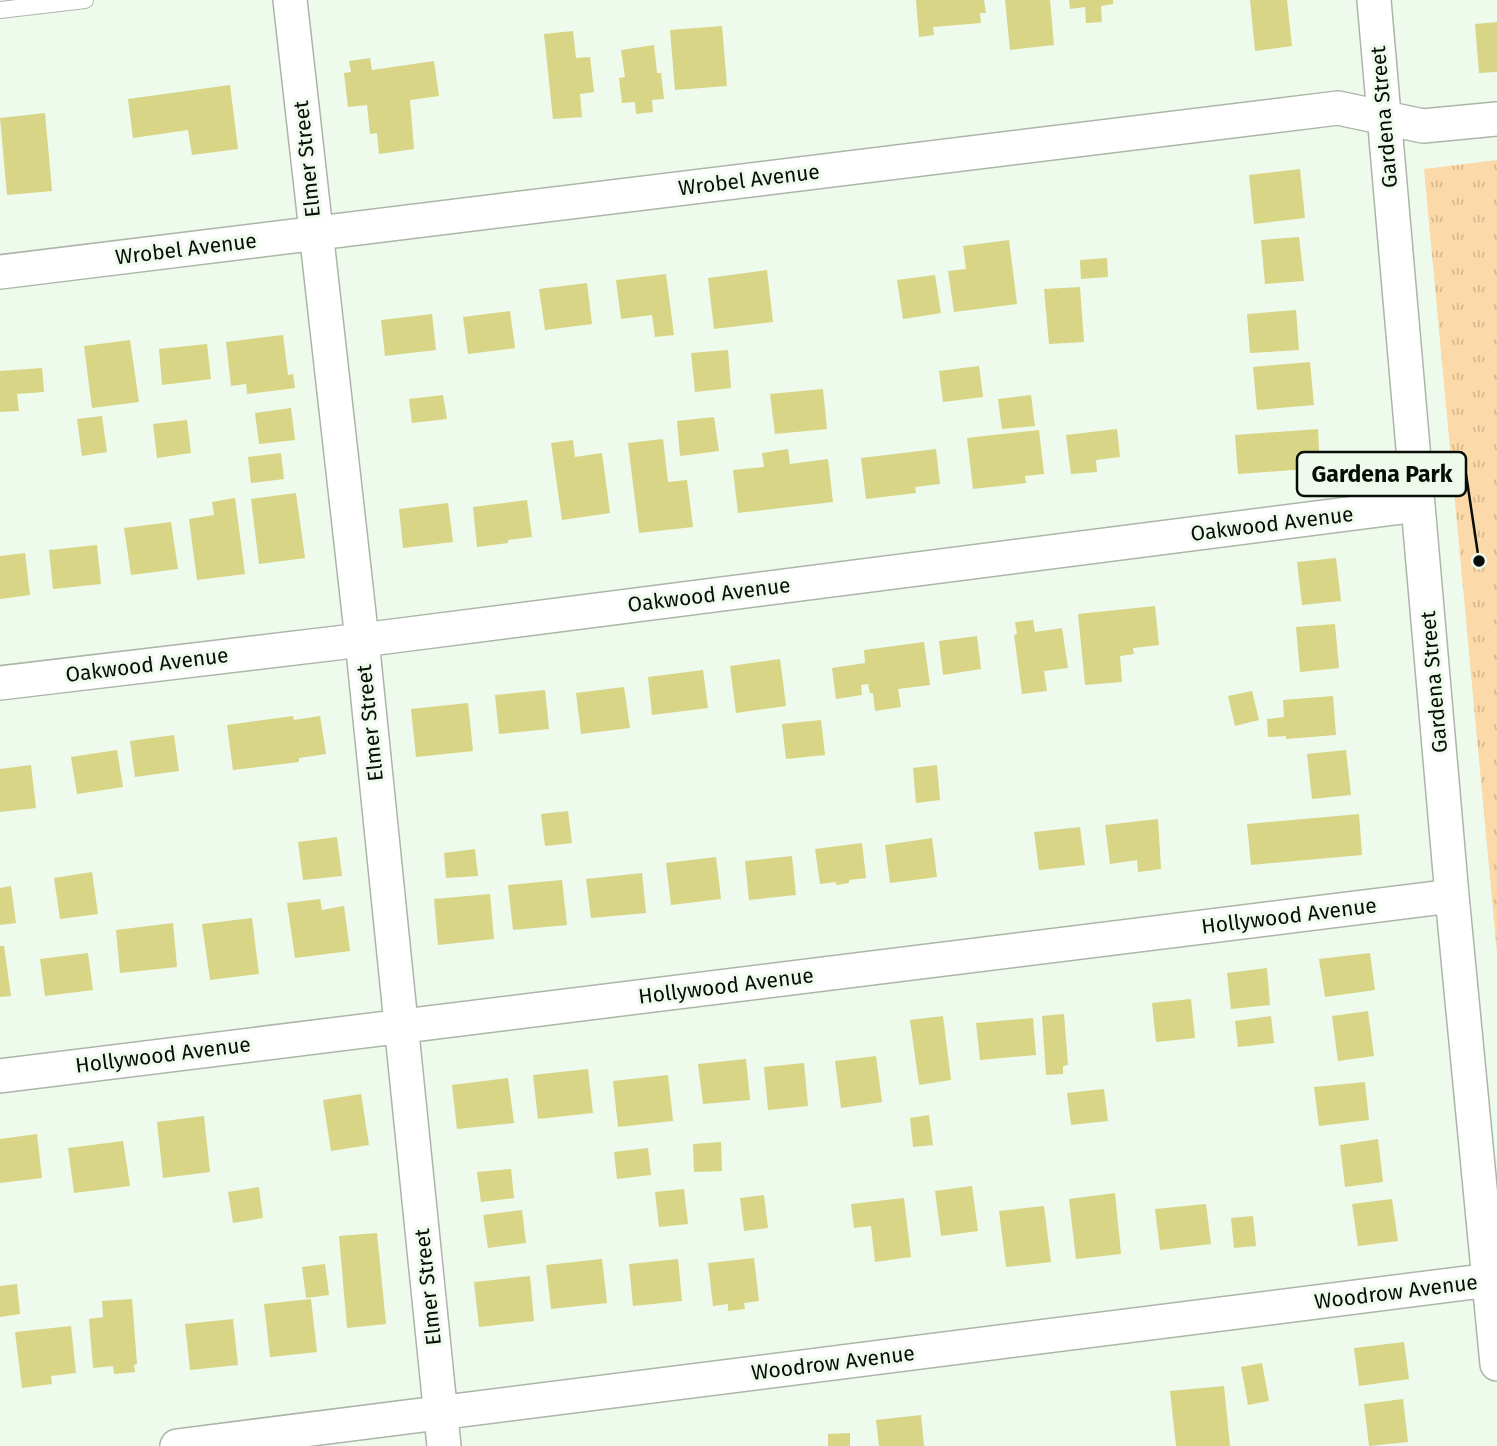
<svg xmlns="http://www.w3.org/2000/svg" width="1497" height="1446" viewBox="0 0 1497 1446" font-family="'Fira Sans',sans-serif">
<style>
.park{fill:url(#park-tufts)}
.building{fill:#d8d587}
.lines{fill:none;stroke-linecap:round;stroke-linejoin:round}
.lane-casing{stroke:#abb6a8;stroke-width:18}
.street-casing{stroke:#abb6a8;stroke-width:36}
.lane{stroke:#fff;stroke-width:16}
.street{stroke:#fff;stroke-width:33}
.labels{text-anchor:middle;stroke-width:6;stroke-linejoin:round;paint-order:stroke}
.street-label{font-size:21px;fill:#090d08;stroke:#eefaeb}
.leader{fill:none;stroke:#090d08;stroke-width:2.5}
.callout-dot{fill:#090d08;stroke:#eefaeb;stroke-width:2.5}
.callout{fill:#eefaeb;stroke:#090d08;stroke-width:2.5}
.callout-label{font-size:23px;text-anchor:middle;font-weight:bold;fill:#090d08}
</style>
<defs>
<pattern id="park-tufts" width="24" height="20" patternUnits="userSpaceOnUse" patternTransform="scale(1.75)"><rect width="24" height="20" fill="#fcd9a8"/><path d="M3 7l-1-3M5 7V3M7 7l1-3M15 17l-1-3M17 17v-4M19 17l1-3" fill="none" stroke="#d7b98f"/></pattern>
</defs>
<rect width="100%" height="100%" fill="#eefaeb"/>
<path class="park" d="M1497,160V953L1424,169Z"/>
<path class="building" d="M916,0H984L986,13H980L981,23L933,27L934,35L919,37Z
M1005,0H1050L1054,45L1010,50Z
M1069,0H1113V4L1101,6L1102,22L1086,23L1085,7L1070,9Z
M1250,0H1287L1292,46L1255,51Z
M1497,22V72L1479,73L1475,24Z
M722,26L727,86L675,90L670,30Z
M573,31L576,58L590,57L594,92L580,94L582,117L553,119L544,34Z
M654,45L657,73H661L664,99L652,100L653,112L636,114L635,102L622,103L619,78L625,77L621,50Z
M370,58L372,70L434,61L439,96L410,100L414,149L379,154L377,133L370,134L367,105L348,107L344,73L351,72L349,61Z
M230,85L238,149L192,155L188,130L133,138L128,99Z
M45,113L52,191L7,195L0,118Z
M1300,169L1305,218L1254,224L1249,175Z
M1299,237L1304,281L1265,284L1261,240Z
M1009,240L1017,304L954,312L948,271L966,269L963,246Z
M1107,258L1108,277L1081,279L1080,260Z
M767,270L773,322L714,329L708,278Z
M666,274L674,335L655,337L652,315L621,319L616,280Z
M935,275L941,313L903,319L897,280Z
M587,283L592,324L545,330L539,289Z
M1080,287L1084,342L1049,344L1044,289Z
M1296,310L1299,350L1250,353L1247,314Z
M510,311L515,348L468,354L463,317Z
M432,314L436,350L385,356L381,320Z
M283,335L288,375L293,374L295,388L247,394L246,384L231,386L226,342Z
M130,340L139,402L92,408L84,346Z
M207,344L211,379L162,385L159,349Z
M728,350L731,388L695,392L691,353Z
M1310,362L1314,405L1257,410L1253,367Z
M979,366L983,397L943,402L939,371Z
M42,368L44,392L17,394L19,411L0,412V371Z
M823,389L827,429L775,434L770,394Z
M443,395L447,419L412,423L409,399Z
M1031,395L1035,426L1002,429L998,399Z
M291,408L295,440L259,444L255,413Z
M102,416L107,452L82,456L77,419Z
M714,417L719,451L680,456L677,421Z
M187,420L191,453L157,458L153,424Z
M1117,429L1120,457L1096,460L1097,472L1071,474L1066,435Z
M1318,429L1320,468L1238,474L1235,435Z
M1039,430L1044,474L1025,476L1026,483L973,489L967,438Z
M663,439L668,482L687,480L693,527L639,533L628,443Z
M573,440L575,457L602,453L610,513L562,520L551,443Z
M788,449L790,464L828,459L833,502L738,513L733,470L764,467L762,453Z
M936,449L940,484L915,487L916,493L866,499L861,458Z
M281,453L284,479L251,483L248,457Z
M296,493L305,558L259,564L251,499Z
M235,498L245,574L197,580L189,519L214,515L212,502Z
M527,500L532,537L508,540V543L477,547L473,507Z
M448,503L453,542L403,548L399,509Z
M171,522L178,569L131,575L124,528Z
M97,545L101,584L53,589L49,550Z
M25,553L30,595L0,599V556Z
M1336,558L1341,601L1302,605L1297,562Z
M1155,606L1159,645L1133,648L1134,654L1120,656L1122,682L1085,685L1078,614Z
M1033,620L1035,632L1062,628L1068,668L1044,671L1047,691L1022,694L1014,635L1017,634L1015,622Z
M1335,624L1339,668L1300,672L1296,627Z
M977,636L981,669L943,675L939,641Z
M924,642L930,685L898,689L901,707L875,711L873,693H870L868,684L861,685L862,695L836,699L832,668L865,663L864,650Z
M780,659L786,706L736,713L730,666Z
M703,670L708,708L652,715L648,677Z
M624,687L630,728L581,734L576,693Z
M545,690L549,729L499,734L495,695Z
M1252,691L1259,720L1235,726L1228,696Z
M1333,696L1336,735L1286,739V736L1268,737L1267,719L1284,717L1283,700Z
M468,703L473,751L416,757L411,709Z
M293,716L294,720L320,716L326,754L299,758V762L233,770L227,725Z
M821,720L825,755L786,759L782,724Z
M174,735L179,771L135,777L130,741Z
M117,750L123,787L77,794L71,757Z
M1346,750L1351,795L1312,799L1307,754Z
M31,765L36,808L0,812V769Z
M937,765L940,800L916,803L913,768Z
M568,811L572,843L545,846L541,814Z
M1359,814L1362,855L1251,865L1247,824Z
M1158,819L1161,869L1138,872L1137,860L1110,864L1105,825Z
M1080,827L1085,865L1039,870L1034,832Z
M337,837L342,876L303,880L298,842Z
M932,838L937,877L890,883L885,845Z
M862,843L866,878L849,880V883L836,885V882L820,884L815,849Z
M475,849L478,876L446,878L444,853Z
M792,856L796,895L749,900L745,861Z
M716,857L721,899L671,905L666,863Z
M92,872L98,914L60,919L54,878Z
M642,873L646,913L591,918L586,879Z
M562,880L567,925L513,930L508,885Z
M11,886L16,923L0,925V888Z
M490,894L494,939L438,945L434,899Z
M320,899L322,910L344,906L350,951L295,958L287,903Z
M252,918L259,974L210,980L202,924Z
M173,923L177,967L120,973L116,930Z
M0,946H4L11,996L0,997Z
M88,953L93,990L45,996L40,959Z
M1370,953L1375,990L1325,997L1319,959Z
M1267,968L1270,1005L1231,1009L1227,973Z
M1191,999L1195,1038L1156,1042L1152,1003Z
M1368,1011L1374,1056L1338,1061L1332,1016Z
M1064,1014L1068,1065L1063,1066V1074L1046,1075L1042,1016Z
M943,1016L951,1080L919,1085L910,1020Z
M1271,1016L1274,1043L1238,1047L1235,1021Z
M1033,1018L1036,1055L980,1060L976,1023Z
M876,1056L882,1102L841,1108L835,1061Z
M746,1059L750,1100L703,1104L698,1064Z
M804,1063L808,1106L768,1110L764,1067Z
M588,1069L593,1113L538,1119L533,1075Z
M668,1075L673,1121L618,1127L613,1081Z
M508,1078L514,1123L457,1129L452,1085Z
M1365,1082L1369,1120L1319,1126L1314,1087Z
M1104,1089L1108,1121L1071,1125L1067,1093Z
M361,1094L369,1145L331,1151L323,1100Z
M929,1115L933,1145L913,1147L910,1118Z
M204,1116L210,1172L163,1178L157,1122Z
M37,1134L42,1178L0,1183V1139Z
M1378,1139L1383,1182L1345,1187L1340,1145Z
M123,1141L130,1186L74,1193L68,1148Z
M721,1142L722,1171L694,1172L693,1144Z
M648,1148L651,1175L617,1179L614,1152Z
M511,1169L514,1198L481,1202L477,1172Z
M972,1186L978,1231L941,1236L935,1191Z
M259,1187L263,1218L233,1223L228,1192Z
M684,1189L688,1224L659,1227L655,1192Z
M1115,1193L1121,1254L1076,1259L1069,1199Z
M764,1195L768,1228L744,1231L740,1198Z
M904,1198L911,1257L875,1262L871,1226L854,1228L851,1204Z
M1392,1199L1398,1241L1358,1246L1352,1204Z
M1206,1204L1211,1244L1160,1250L1155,1209Z
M1044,1206L1051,1262L1006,1267L999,1211Z
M522,1210L526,1243L488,1248L483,1215Z
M1253,1216L1256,1246L1234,1248L1231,1218Z
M377,1233L386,1324L347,1328L339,1236Z
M754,1258L759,1301L744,1303L745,1309L728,1311V1304L713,1306L708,1263Z
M602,1259L607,1303L551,1309L546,1265Z
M678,1259L682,1301L633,1306L629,1264Z
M325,1264L329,1295L306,1298L302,1267Z
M530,1276L534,1321L479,1327L474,1282Z
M17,1284L20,1314L0,1317V1286Z
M132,1299L137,1364L134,1365L135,1372L114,1374L113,1366L93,1368L89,1319L103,1317L102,1301Z
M311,1299L317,1352L270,1357L264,1304Z
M233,1319L238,1365L190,1370L185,1324Z
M71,1326L76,1373L51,1376L52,1384L22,1388L15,1332Z
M1404,1342L1409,1379L1359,1386L1354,1348Z
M1262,1363L1269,1401L1248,1405L1241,1367Z
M1224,1386L1230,1446H1176L1170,1391Z
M1403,1399L1408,1442L1369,1446L1364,1404Z
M921,1415L924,1446H879L876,1420Z
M850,1433V1446H828V1434Z"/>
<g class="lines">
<defs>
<path id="lane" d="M0,10L85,0"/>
<path id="street" d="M290,0L362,640L444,1446
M1374,0L1452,896L1497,1364
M0,272L1338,108L1423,126L1497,119
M0,683L362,640L1418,505
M0,1076L1452,896
M177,1446L1490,1280"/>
</defs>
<use href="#lane" class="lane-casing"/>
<use href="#street" class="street-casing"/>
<use href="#lane" class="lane"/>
<use href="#street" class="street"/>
</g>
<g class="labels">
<g class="street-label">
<text transform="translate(1384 117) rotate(-95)" y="7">Gardena Street</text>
<text transform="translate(307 159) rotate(-96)" y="7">Elmer Street</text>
<text transform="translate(749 180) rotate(-7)" y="7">Wrobel Avenue</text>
<text transform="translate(186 249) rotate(-7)" y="7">Wrobel Avenue</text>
<text transform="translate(1272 524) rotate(-7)" y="7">Oakwood Avenue</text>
<text transform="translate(709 595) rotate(-7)" y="7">Oakwood Avenue</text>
<text transform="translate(147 665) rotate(-7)" y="7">Oakwood Avenue</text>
<text transform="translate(1434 682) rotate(-95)" y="7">Gardena Street</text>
<text transform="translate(370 723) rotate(-96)" y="7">Elmer Street</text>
<text transform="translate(1289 916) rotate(-7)" y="7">Hollywood Avenue</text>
<text transform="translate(726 986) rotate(-7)" y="7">Hollywood Avenue</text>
<text transform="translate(163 1055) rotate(-7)" y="7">Hollywood Avenue</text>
<text transform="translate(428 1287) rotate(-96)" y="7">Elmer Street</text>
<text transform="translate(1396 1292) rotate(-7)" y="7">Woodrow Avenue</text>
<text transform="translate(833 1363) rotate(-7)" y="7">Woodrow Avenue</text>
</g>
</g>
<path class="leader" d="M1479 561L1466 474"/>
<circle class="callout-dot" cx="1479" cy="561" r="7"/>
<rect class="callout" x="1297" y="452" width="169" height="44" rx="7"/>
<g class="callout-label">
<text x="1382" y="482">Gardena Park</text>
</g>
</svg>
